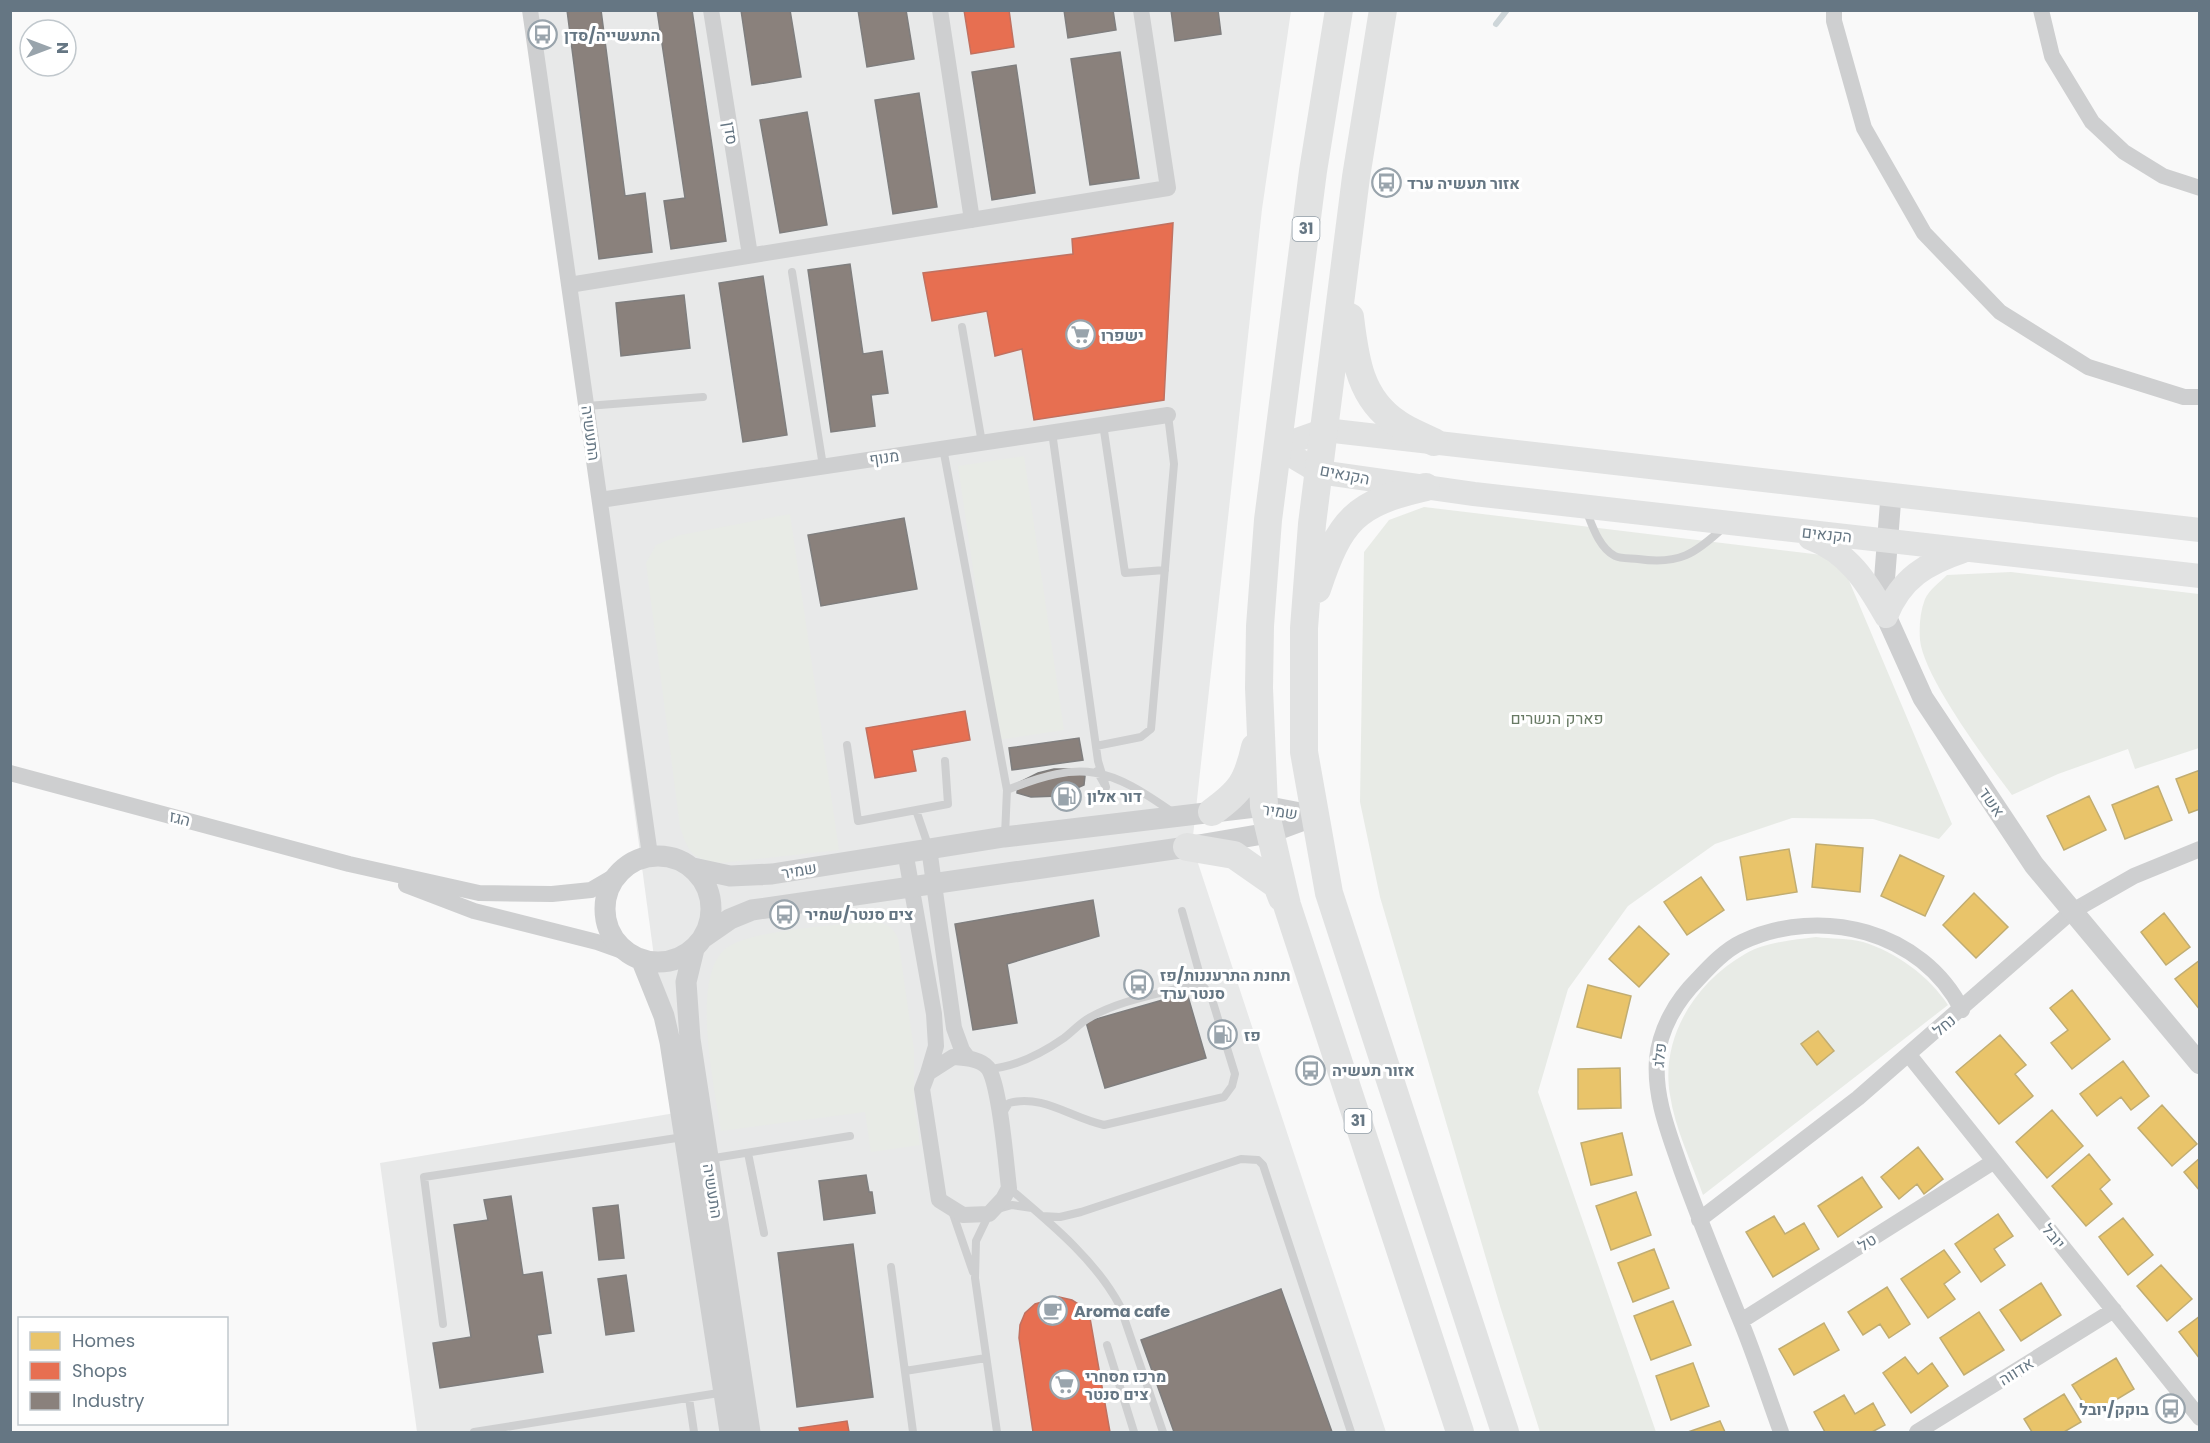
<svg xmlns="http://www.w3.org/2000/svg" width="2210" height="1443" viewBox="0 0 2210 1443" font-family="Poppins,Heebo,sans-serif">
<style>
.built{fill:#e8e9e9}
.green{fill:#e8ebe6}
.homes{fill:#e9c46a;stroke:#c1ad72;stroke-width:1.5}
.shops{fill:#e76f51;stroke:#c07160;stroke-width:1.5}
.industry{fill:#8a817c;stroke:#7f7e7e;stroke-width:1.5}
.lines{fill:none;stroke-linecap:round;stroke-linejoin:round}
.stream{stroke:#ced6d9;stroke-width:6}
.service{stroke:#cecfd0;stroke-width:8}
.minor{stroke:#cecfd0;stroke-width:16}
.tertiary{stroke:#cecfd0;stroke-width:21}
.secondary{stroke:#e1e2e2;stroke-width:24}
.trunk{stroke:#e1e2e2;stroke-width:28}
.labels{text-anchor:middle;stroke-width:6;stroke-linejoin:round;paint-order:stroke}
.shield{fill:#fff;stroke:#939fa8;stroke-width:1.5}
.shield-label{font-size:15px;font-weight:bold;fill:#657683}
.poi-label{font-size:16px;font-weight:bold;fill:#657683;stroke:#fff;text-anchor:start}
.street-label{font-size:16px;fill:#657683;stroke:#fff}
.park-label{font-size:16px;fill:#687a64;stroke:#fff}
</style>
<rect width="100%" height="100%" fill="#f9f9f9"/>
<path class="built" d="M527,11H1291L1262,209L1192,845L1386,1432H417L380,1163L675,1113Z"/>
<path class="green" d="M1024,456L1064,730L998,740L958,466Z
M1424,507L1839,557L1952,824L1939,839L1873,819L1792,818L1715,844L1628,906L1568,989L1538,1092L1656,1432H1540L1500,1306L1380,897L1360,802L1364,552L1389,520Z
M790,514L839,850L721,863C692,859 689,854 680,827L646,563L656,545L680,535Z
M2011,572L2199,594V748L2135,769L2128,749L2058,774L2012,795C1988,763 1924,678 1920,640C1919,627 1920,612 1925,599C1929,590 1940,582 1947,575Z
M870,922C885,923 891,924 898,938L914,1050V1103L920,1145L871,1152L865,1112L721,1131C715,1089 691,984 723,951C743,930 839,925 870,922Z
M1816,937C1831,939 1848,938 1863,942C1896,952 1929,976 1948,1005L1703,1195C1692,1163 1675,1129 1670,1095C1660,1037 1696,982 1745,954C1766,942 1793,940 1816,937Z"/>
<path class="homes" d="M2200,770V809L2189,813L2176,779Z
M2158,786L2172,820L2125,839L2112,805Z
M2089,796L2106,830L2064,850L2047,816Z
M1816,844L1863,848L1860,892L1812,887Z
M1789,849L1797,892L1747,900L1740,857Z
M1900,855L1944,876L1925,916L1881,896Z
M1701,877L1724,910L1687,935L1664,902Z
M1974,893L2008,927L1976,958L1943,925Z
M2164,913L2190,947L2166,965L2141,932Z
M1639,926L1669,954L1639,987L1609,959Z
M2200,960V1010L2175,979Z
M1588,985L1631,996L1621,1038L1577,1027Z
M2072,990L2110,1039L2072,1069L2051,1043L2068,1030L2050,1008Z
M1818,1031L1834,1051L1817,1065L1801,1044Z
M2000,1035L2026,1065L2015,1074L2033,1096L1999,1124L1956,1072Z
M2123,1061L2149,1096L2131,1110L2121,1097L2097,1116L2080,1094Z
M1620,1068L1621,1108L1578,1109V1069Z
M2162,1105L2197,1144L2172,1166L2138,1128Z
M2052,1110L2083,1146L2047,1178L2016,1142Z
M1622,1133L1632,1175L1591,1185L1581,1143Z
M1918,1147L1943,1179L1924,1194L1917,1184L1899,1199L1881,1177Z
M2089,1154L2110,1180L2100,1189L2112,1204L2086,1226L2052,1186Z
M2200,1158V1191L2184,1172Z
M1862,1177L1882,1207L1838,1237L1818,1206Z
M1636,1192L1651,1235L1611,1250L1596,1206Z
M1998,1214L2013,1236L1994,1249L2005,1265L1981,1282L1955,1244Z
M1774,1216L1785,1234L1804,1223L1819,1249L1773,1277L1746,1232Z
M2123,1218L2153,1255L2128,1275L2099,1237Z
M1654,1249L1669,1288L1633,1302L1618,1263Z
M1944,1250L1960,1272L1944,1284L1955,1299L1928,1318L1901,1279Z
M2161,1265L2192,1299L2167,1321L2137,1286Z
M2041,1283L2061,1315L2021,1341L2000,1310Z
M1887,1287L1910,1324L1889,1338L1880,1324L1863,1335L1848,1312Z
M1673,1301L1691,1345L1651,1360L1634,1316Z
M1979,1312L2004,1350L1964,1375L1940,1338Z
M2200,1316V1359L2179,1332Z
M1824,1323L1839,1350L1794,1375L1779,1349Z
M1905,1357L1918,1374L1932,1363L1948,1386L1911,1413L1883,1373Z
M2116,1358L2134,1389L2091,1415L2072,1385Z
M1693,1363L1709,1406L1671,1420L1656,1376Z
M2064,1394L2081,1422L2064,1432H2032L2024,1419Z
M1844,1395L1855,1414L1873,1403L1885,1425L1872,1432H1825L1814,1412Z
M1720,1421L1725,1432H1688Z"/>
<path class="shops" d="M964,10H1009L1014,47L971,54Z
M1173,223L1164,400L1034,420L1022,349L995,356L987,311L932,321L923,273L1073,254L1072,239Z
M965,711L970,740L912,750L916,771L875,778L866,728Z
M1059,1297L1072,1300L1083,1307L1090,1318L1110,1432H1033L1019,1338L1020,1325L1025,1313L1035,1304Z
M847,1421L849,1432H800L799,1428Z"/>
<path class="industry" d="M567,10H601L625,196L645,193L652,252L599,259Z
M657,10H692L726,241L671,249L664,201L685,198Z
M741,10H790L801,77L752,85Z
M858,10H906L914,59L867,67Z
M1064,10H1113L1116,30L1068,38Z
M1171,10H1218L1221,34L1175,41Z
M1120,52L1139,178L1090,185L1071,59Z
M1016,65L1035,193L992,200L972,72Z
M919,93L937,207L893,214L875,100Z
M807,112L827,225L780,233L760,120Z
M850,264L863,354L882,351L888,393L871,395L875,426L831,432L808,270Z
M763,276L787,435L743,442L719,283Z
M684,295L690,348L621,356L616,303Z
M904,518L917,589L821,606L808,535Z
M1079,738L1083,760L1012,770L1009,748Z
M1054,769H1070L1085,776L1084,785L1059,796L1031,797L1017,793L1018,783L1038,773Z
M1093,900L1099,936L1007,964L1017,1023L973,1030L955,924Z
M1187,993L1206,1058L1105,1088L1086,1022Z
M866,1175L869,1192H872L875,1213L824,1220L819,1181Z
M511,1196L523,1275L542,1272L551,1333L537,1335L543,1372L440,1388L433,1343L471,1337L454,1225L488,1220L484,1200Z
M618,1205L624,1258L599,1260L593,1208Z
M853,1244L873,1397L797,1407L778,1253Z
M626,1275L634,1331L606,1335L598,1279Z
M1281,1289L1332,1432H1174L1141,1340Z"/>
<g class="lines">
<path class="stream" d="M1496,24L1507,10"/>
<path class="service" d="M792,272L823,466
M962,327L982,443
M587,406L703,397
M1103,424L1125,573L1165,570
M1052,432L1098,761L1106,787L1097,771
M943,448L1007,790
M1586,510C1592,525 1599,548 1615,556C1621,559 1632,558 1638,559C1679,565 1695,554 1724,527
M847,745L858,821L948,804L945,761
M1096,746L1141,737L1151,729L1174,464L1168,415
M916,810L929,848
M1005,835L1007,790C1084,759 1108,767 1175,814
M1182,911L1203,986
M988,1069C1016,1067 1041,1054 1064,1038C1072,1032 1080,1023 1089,1018C1119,1000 1160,994 1194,984L1203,986L1211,996L1235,1074L1232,1086L1224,1097L1104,1125C1071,1118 1043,1094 1009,1103L1003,1113
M748,1153L764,1233
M708,1159L850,1136
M1009,1188C1049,1222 1095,1259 1120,1306L1163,1432
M998,1209L1012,1205L1032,1208
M952,1211L973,1272
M989,1214L976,1241L975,1278L997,1432
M1042,1216L1060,1217L1081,1212L1241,1159L1258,1160L1263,1165L1351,1432
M891,1267L913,1432
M443,1324L424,1177L683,1137
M1107,1345L1134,1432
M905,1371L986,1358
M689,1398L694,1432
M474,1432L725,1392"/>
<path class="minor" d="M530,10L650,855
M711,10L750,255
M940,10L972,220
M1834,10V21L1864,128L1924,233L2000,312L2088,367L2184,397H2200
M2041,10L2052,56L2092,122L2124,152L2163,176L2200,188
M569,285L1168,188L1141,10
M600,500L1168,415
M10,773L349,864L479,893L552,894L591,890L615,876
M929,848L954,1028L962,1050L968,1058
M905,851L934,1014L936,1046L928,1073
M406,885L474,911L597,942L625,952
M1909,1055L2200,1418
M953,1057C964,1058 980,1058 988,1068C1000,1085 1006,1164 1009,1188L1003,1199L989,1214L963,1215L939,1200L922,1089L928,1073Z
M1699,1220L1858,1098L2071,912L2134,876L2200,849
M1741,1321L1993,1162
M1781,1432C1767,1394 1755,1355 1739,1317C1719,1268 1699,1219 1681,1169C1669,1133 1654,1098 1657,1059C1660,1029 1676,1001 1697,980C1710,966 1725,950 1742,942C1821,905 1922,931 1962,1010
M1917,1432L2114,1310"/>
<path class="tertiary" d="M1891,496L1883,598L1886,616L1923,698L2034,865L2200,1064
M605 909a53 53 0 1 1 106 0a53 53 0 1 1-106 0Z
M693,868L730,876L772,874L1004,837L1264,806L1316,816
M704,937L730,919L752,910L1187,847L1269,833L1315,816
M694,949L686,982L690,1039L750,1432
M642,961L664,1016L670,1042L730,1432"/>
<path class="secondary" d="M1277,447L1319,472L1474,494L2200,576
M1277,447L1325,430L2200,530
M1810,538C1848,552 1867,582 1886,616
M1886,616C1901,578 1927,563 1963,551"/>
<path class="trunk" d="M1339,10L1313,171L1268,520L1260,626L1259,688L1264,806L1287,905L1460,1432
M1383,10L1356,177L1312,524L1304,628V752L1329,893L1505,1432
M1350,317C1355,357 1359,398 1397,423C1408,431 1422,436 1434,442
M1317,589C1340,520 1355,503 1426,487
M1212,812C1241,791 1247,782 1255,747
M1187,847L1234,855L1277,885L1282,898"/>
</g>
<defs>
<symbol id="bus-ring" viewBox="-11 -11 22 22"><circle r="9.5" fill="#fff" stroke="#99a4ac" stroke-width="1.5"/><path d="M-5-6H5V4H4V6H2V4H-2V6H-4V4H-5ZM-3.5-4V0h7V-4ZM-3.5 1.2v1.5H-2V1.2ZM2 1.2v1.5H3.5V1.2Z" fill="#99a4ac"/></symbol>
<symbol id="supermarket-ring" viewBox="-11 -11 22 22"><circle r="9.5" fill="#fff" stroke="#99a4ac" stroke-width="1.5"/><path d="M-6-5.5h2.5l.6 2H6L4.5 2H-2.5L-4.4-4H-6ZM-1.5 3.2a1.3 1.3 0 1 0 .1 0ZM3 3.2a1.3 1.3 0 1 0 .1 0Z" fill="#99a4ac"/></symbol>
<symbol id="fuel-ring" viewBox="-11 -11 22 22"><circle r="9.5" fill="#fff" stroke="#99a4ac" stroke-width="1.5"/><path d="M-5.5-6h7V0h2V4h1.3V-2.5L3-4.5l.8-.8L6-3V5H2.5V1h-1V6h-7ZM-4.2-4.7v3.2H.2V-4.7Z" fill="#99a4ac"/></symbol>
<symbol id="cafe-ring" viewBox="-11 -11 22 22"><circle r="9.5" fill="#fff" stroke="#99a4ac" stroke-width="1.5"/><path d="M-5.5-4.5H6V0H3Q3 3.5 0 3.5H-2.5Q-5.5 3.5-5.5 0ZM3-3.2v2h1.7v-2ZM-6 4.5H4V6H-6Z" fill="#99a4ac"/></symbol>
</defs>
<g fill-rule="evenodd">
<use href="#bus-ring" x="526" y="18" width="33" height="33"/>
<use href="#bus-ring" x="1370" y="166" width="33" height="33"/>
<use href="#supermarket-ring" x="1064" y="318" width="33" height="33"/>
<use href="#fuel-ring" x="1050" y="780" width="33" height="33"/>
<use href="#bus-ring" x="768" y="898" width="33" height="33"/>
<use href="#bus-ring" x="1122" y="968" width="33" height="33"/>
<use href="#fuel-ring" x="1206" y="1018" width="33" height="33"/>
<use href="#bus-ring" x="1294" y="1054" width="33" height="33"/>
<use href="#cafe-ring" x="1036" y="1294" width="33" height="33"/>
<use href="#supermarket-ring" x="1048" y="1368" width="33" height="33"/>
<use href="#bus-ring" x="2154" y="1392" width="33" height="33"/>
</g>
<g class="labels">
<g class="shield">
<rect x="1292.5" y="217" width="27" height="24" rx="4.5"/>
<rect x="1344.5" y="1109" width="27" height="24" rx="4.5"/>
</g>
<g class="shield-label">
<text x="1306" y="234">31</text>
<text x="1358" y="1126">31</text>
</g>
<g class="poi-label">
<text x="564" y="41">התעשייה/סדן</text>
<text x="1407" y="189">אזור תעשיה ערד</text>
<text x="1101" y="341">ישפרו</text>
<text x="1087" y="802">דור אלון</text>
<text x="805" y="920">צים סנטר/שמיר</text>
<text x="1160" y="981">תחנת התרעננות/פז<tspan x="1160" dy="18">סנטר ערד</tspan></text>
<text x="1244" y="1041">פז</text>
<text x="1332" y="1076">אזור תעשיה</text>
<text x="1074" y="1317">Aroma cafe</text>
<text x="1085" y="1382">מרכז מסחרי<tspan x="1085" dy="18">צים סנטר</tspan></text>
<text x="2149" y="1415" text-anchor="end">בוקק/יובל</text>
</g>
<g class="street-label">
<text transform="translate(731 133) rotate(81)" y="6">סדן</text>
<text transform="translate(591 433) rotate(82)" y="6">התעשיה</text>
<text transform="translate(884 457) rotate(-8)" y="6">מנוף</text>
<text transform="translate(1345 474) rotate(11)" y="6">הקנאים</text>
<text transform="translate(1827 534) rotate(6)" y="6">הקנאים</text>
<text transform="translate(1992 802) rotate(55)" y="6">אשד</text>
<text transform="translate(1280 811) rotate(8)" y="6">שמיר</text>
<text transform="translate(180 818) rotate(15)" y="6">הגז</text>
<text transform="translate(799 870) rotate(-10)" y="6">שמיר</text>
<text transform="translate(1944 1025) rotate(-40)" y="6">נחל</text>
<text transform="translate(1659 1055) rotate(-84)" y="6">פלג</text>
<text transform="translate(713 1191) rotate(81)" y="6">התעשיה</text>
<text transform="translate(2054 1236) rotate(51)" y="6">יובל</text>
<text transform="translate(1867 1242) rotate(-32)" y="6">טל</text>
<text transform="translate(2016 1371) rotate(-32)" y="6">אדווה</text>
</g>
<g class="park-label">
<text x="1557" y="724">פארק הנשרים</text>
</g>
</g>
<rect width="2210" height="1443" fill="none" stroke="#657683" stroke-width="24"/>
<rect x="18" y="1317" width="210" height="108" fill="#ffffff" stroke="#c1c8cd" stroke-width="1.5"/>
<rect x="30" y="1332" width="30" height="18" fill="#e9c46a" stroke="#c1c8cd" stroke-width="1.5"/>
<text x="72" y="1347" font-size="18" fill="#657683">Homes</text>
<rect x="30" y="1362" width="30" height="18" fill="#e76f51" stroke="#c1c8cd" stroke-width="1.5"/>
<text x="72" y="1377" font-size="18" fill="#657683">Shops</text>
<rect x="30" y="1392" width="30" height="18" fill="#8a817c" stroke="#c1c8cd" stroke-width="1.5"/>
<text x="72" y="1407" font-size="18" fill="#657683">Industry</text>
<g transform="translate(48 48) rotate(90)"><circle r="28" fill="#ffffff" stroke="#c1c8cd" stroke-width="1.5"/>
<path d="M0-4.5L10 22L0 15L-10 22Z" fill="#99a4ac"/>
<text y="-9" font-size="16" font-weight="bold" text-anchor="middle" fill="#657683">N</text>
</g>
</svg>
